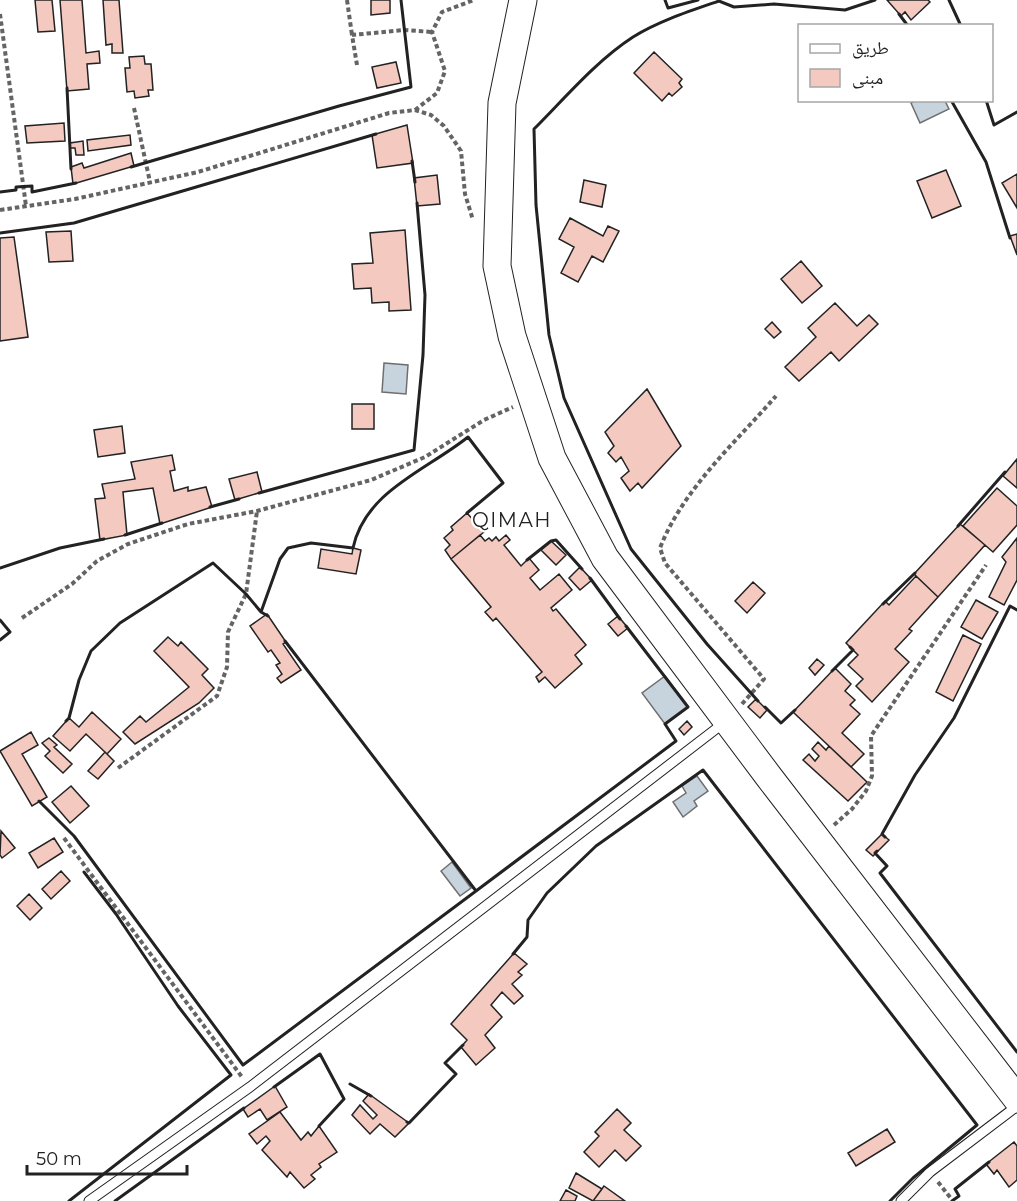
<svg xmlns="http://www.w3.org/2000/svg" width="1017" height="1201" viewBox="0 0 1017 1201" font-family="Montserrat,'Noto Naskh Arabic',sans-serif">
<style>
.water{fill:#c7d3dd;stroke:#6f6f6f;stroke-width:1.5}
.building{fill:#f3c9c0;stroke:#222;stroke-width:1.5}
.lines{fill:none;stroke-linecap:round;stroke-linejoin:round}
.service-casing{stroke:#222;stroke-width:11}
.secondary-casing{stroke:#222;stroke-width:29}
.path{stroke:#646464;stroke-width:4;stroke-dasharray:4.5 3;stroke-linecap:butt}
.service{stroke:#fff;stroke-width:9}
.secondary{stroke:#fff;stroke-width:27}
.wall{stroke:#222;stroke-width:3}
.labels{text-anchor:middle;stroke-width:4.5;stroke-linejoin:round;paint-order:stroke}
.quarter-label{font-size:20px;letter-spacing:1.5px;fill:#222;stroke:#fff}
</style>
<rect width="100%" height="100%" fill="#fff"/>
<path class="water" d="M916,100L945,101L949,109L920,123L911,103Z
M384,363L408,365L406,394L382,392Z
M665,676L688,707L665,724L642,693Z
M697,776L708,791L694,801L697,806L683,817L673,802L686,793L682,786Z
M452,862L471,888L460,896L441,871Z"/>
<path class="building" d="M35,0H52L55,31L38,32Z
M60,0H82L86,53L99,51L100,63L87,64L89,89L67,91Z
M103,0H119L123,53H112V44L106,45Z
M371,0H390V13L371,15Z
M887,0H928L930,2L911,20L905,12L901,16Z
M654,52L682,79L679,83L682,87L672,96L669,93L662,101L634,73Z
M144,56L145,64H151L153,90H148L149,96L135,98L134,91L127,92L125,68H130L129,57Z
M396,62L401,83L377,88L372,67Z
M64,123L65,141L27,143L25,126Z
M407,125L413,163L377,168L372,135Z
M130,135L131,145L88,151L87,140Z
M83,141L84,155H76L75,148H70V143Z
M131,153L134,166L73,184L71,167L82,163L84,168Z
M946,170L961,206L932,218L917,181Z
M1017,174V208L1002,183Z
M437,175L440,204L417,206L414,178Z
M584,180L606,185L602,207L580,202Z
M570,218L603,236L608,226L619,231L603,262L592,256L578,282L561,273L574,247L559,239Z
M405,230L411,310L389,311V302L372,303L371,288L354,289L352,264L373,263L370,233Z
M71,231L73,261L49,262L46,232Z
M1017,234V255L1010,236Z
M14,237L28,337L0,341V238Z
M801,261L822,286L802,303L781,279Z
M835,303L857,326L869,315L878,324L839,361L831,352L799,381L785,367L816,337L808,328Z
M772,322L781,332L774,338L765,329Z
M647,389L681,446L642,488L638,483L630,491L621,478L629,471L621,457L616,462L608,453L614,446L605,432Z
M352,404H374V429H352Z
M122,426L125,453L98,457L94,430Z
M172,455L175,470L170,471L174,491L188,487V491L206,487L212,507L160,524L153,488L123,492L127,535L100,540L95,499L105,498L102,484L135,479L131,462Z
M1017,459V488L1003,476Z
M257,472L262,492L235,500L229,479Z
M997,488L1017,506V525L993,552L963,526Z
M467,513L484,532L451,559L445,550L450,545L444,538L453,530L451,527Z
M960,524L985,545L938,597L914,574Z
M480,535L485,541L489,538L492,541L496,537L499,541L506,535L510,540L504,545L521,566L529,558L539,570L530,578L540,590L559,574L572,590L551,608L553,611L556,609L586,645L575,655L582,664L555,688L545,677L539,682L536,677L542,672L496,618L493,621L485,612L491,607L451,559Z
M1017,538V580L1004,605L989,597L1006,562L1002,557Z
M551,541L566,555L556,565L541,550Z
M353,548L361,550L356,574L318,568L321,549L352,554Z
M580,567L592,580L580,590L569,578Z
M916,576L938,597L909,629L912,631L895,649L909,662L872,702L856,686L863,679L848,665L858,655L846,643L885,601L889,605Z
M753,582L765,593L747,613L735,601Z
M976,600L998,612L982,639L961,627Z
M267,614L286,642L283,644L301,670L281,683L277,678L282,674L276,665L280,663L271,650L268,652L250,626Z
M618,616L628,628L618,636L608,624Z
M963,635L981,644L953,701L936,692Z
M168,637L178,646L181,642L208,669L202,675L214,688L199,703L135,744L123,732L140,716L146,722L189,687L154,651Z
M817,659L824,665L815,675L809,668Z
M835,668L851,684L845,691L855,700L850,705L860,714L842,733L864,754L851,767L793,712Z
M756,699L767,710L760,718L748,707Z
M92,712L121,739L107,754L86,734L70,751L53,736L69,718L79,727Z
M687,721L692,727L684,735L679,729Z
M31,732L38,745L22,754L47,797L32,806L0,751Z
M49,738L57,745L54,747L72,764L63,773L45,756L50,751L42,743Z
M818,742L826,750L829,746L867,782L848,801L803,760L809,754L815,761L819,756L812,749Z
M105,752L114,761L98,779L88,771Z
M71,786L89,806L70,823L52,802Z
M1,831L15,848L2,858L0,855Z
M882,834L889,840L873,856L866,850Z
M54,838L63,852L38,868L29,853Z
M61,871L70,881L51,899L42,889Z
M29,894L42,908L30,920L17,906Z
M514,953L527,964L518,972L522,975L512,984L523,996L514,1004L502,992L491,1005L502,1017L485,1035L495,1048L476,1065L461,1047L467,1040L451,1024Z
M275,1086L287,1107L267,1120L260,1109L248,1117L243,1109Z
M369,1094L409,1123L395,1137L380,1124L370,1134L352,1115L360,1105L373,1119L377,1115L363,1101Z
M617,1109L631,1123L624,1130L641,1146L626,1161L615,1150L599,1167L584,1152L599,1136L595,1132Z
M280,1112L301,1140L308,1132L311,1136L319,1126L337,1152L319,1164L321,1167L311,1175L315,1179L304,1188L290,1172L287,1177L262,1150L270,1141L266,1136L257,1144L249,1134Z
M887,1129L895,1142L856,1166L848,1153Z
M1014,1142L1017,1146V1180L1009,1187L997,1170L994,1174L986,1164Z
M576,1173L602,1189L593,1201L569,1188Z
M604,1186L625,1201H593Z
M566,1190L577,1196L575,1201H560Z"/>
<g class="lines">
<defs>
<path id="service" d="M89,1201L250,1087L725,722
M901,1201L930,1172L1017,1106"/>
<path id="secondary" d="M523,0L502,103L497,266L512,336L552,458L605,558L769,777L1017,1099"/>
</defs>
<use href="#service" class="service-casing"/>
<use href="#secondary" class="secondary-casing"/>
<path class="path" d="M347,0L352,35
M0,14L26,206
M357,65L352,35L404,30L432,32
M134,108L150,182
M415,110L437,93L445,71L432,32L442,12L474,0
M0,210L75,199L198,172L389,113L415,110L431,115L444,126L461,151L465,194L473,220
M22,618L72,584L97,561L128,544L188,524L257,511L371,480L425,457L484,420L513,407
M742,704L764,679L665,563L660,548C683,489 735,443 776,396
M118,768L217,696L227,667L228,632L246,594L257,511
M834,825L852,809L866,791L872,776L871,736L986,565
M64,838L242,1077
M938,1182L953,1201"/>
<use href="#service" class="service"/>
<use href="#secondary" class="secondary"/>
<path class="wall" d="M665,0L668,8L698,0
M949,0L961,26
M899,14L908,26
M67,88L71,169
M951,100L986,162L1010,238
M986,100L994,125L1017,112
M412,161L415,182
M131,167L339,106L411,87L401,0
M0,192L16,190V187L32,186V192L76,183
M0,233L74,223L376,134
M259,493L414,450L423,355L425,295L417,203
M210,507L239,499
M958,526L1005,472
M125,535L162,523
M527,560L551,541L556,540L582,569
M0,568L60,548L104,539
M590,578L620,619
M883,604L915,573
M261,612L280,559L288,548L311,543L353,548C365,491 427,470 468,437L503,483L467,513
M0,620L10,632L0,640
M832,671L853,650L850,647
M758,701L707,644L631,549L564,398L549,335L536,205L534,129C565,98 596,61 633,37C659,21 690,11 719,1L734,7L774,4L845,10L875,0
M765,707L781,723L795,710
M66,721L69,718L79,680L91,651L120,623L213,563L246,594L261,612L268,616
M39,801L74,836L243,1065L476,891L285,641
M885,837L882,834L915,775L954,718L1010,606L1017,610
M877,851L875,853L887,866L880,873L1017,1052
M476,891L676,741L665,724L688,707L626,626
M513,954L527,937L528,920L547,893L596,846L703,770L977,1125L913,1178L890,1201
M350,1084L371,1096
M274,1087L320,1054L344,1099L319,1126
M407,1122L409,1123L456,1074L445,1063L463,1045
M69,1201L231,1075L178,1006L116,914L84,872
M115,1201L244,1108
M952,1201L959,1196L955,1189L989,1162"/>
</g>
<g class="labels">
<g class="quarter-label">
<text x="512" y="527">QIMAH</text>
</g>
</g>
<rect x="798" y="24" width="195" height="78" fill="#ffffff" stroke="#a7a7a7" stroke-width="1.5"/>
<rect x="810" y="44" width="30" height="9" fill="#ffffff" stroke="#a7a7a7" stroke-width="1.5"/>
<text x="852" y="54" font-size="18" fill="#222222">طريق</text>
<rect x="810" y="69" width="30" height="18" fill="#f3c9c0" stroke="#a7a7a7" stroke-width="1.5"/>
<text x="852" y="84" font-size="18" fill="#222222">مبنى</text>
<path d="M27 1165v9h160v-9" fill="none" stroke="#222222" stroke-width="3"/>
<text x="36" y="1165" font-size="18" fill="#222222" stroke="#ffffff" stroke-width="4.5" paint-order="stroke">50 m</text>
</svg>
